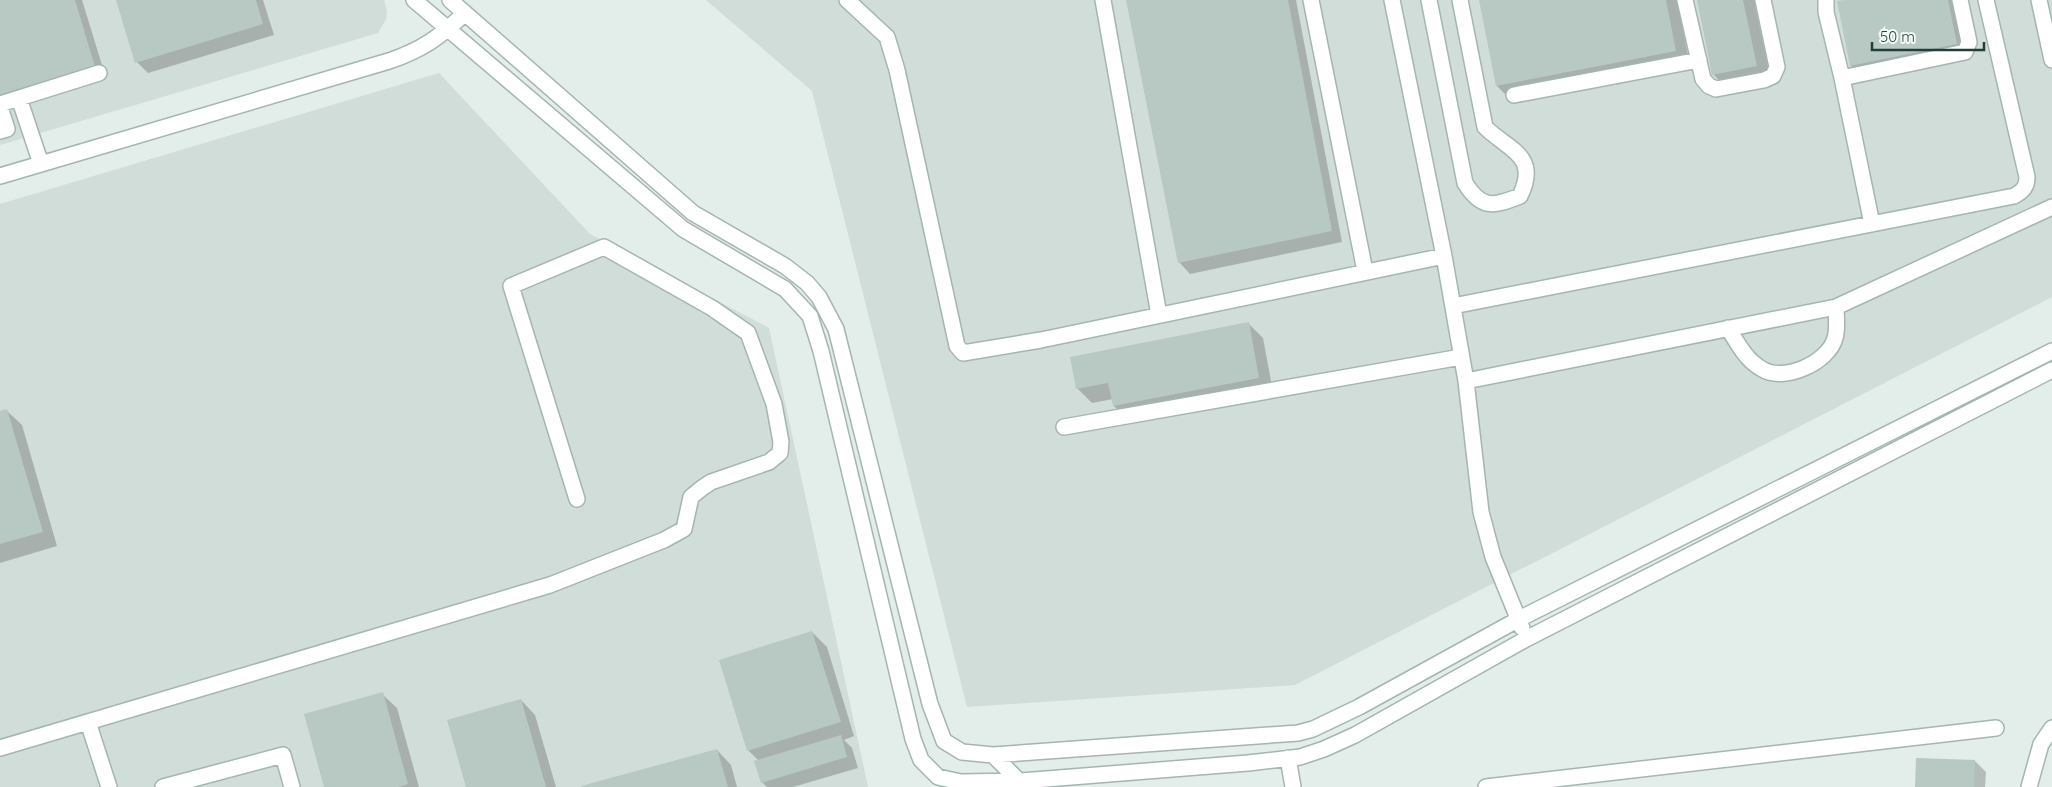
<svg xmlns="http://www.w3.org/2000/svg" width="2052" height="787" viewBox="0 0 2052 787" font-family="Quicksand,sans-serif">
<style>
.built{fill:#d1ddd9}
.shadow{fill:#0003}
.building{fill:#b8c8c3}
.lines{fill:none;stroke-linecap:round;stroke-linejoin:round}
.minor-casing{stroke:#a5b5b2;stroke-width:18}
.minor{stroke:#fff;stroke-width:15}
</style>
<rect width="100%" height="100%" fill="#e3edea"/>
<path class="built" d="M0,0H384L387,11L386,19L378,33L0,145Z
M706,0H2052V297L1295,685L967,707L812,91Z
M439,73L590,234L769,328L868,787H0V204Z"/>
<path class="shadow" d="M0,0H82L106,78L4,109L0,131Z
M118,0H263L274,35L148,73L137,62Z
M1127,0H1296L1342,242L1190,274L1179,262Z
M1481,0H1677L1690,66L1512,101L1497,86Z
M1698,0H1754L1771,81L1728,90L1714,75Z
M1850,0H1959L1971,59L1866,80L1851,66Z
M1248,323L1263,338L1273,392L1129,420L1114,406L1113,399L1092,403L1077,388Z
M7,411L22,425L57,546L0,563V413Z
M812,632L827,647L854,736L844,740L852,748L858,768L793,787H767L762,782L759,761L748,750Z
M382,694L397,708L419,787H325Z
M521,700L535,715L556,787H468Z
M717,750L731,765L737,787H584Z
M1975,761L1986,772L1985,787H1916Z"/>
<path class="building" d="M0,0H75L95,67L0,96Z
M116,0H256L263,24L135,63Z
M1126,0H1288L1332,231L1178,263Z
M1479,0H1666L1676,51L1496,86Z
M1697,0H1743L1757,66L1712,75Z
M1844,0H1948L1957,44L1850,66L1837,1Z
M1249,322L1259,378L1113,406L1108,383L1076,389L1070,357Z
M7,409L43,532L0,544V411Z
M812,631L841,722L747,751L719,660Z
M383,692L408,784L399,787H324L304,714Z
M521,699L546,787H466L447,720Z
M841,735L847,757L761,783L754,761Z
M717,749L728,787H582L581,786Z
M1916,758L1975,760L1974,787H1915Z"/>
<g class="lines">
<defs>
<path id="minor" d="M414,0L683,229L785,289L810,316L821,351L913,739L921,760L938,777L961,782L1021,781L1248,763L1300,757L1324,749L1355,735L1526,639L2052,370
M450,0L693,213L785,266L807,283L819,297L836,329L930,704L944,741L962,752L993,755L1298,733L1313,729L1359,707L1519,619L2052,351
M847,0L887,37L897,70L957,346L963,353L1041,340L1444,256
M1103,0L1159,315
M1311,0L1365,271
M1392,0L1444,256L1466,381L1481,512L1493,557L1522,628
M1429,0L1465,183C1481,209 1493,207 1520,196C1540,155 1508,150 1485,127L1460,0
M1685,0L1703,79L1709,86L1716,89L1764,80L1773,76L1777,67L1763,0
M1826,0V12L1842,78L1872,224
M2039,0L2052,60
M1842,78L1965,52L1969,42L1960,0
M1514,95L1699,60
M19,98L41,164
M0,104L99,73
M0,107L7,129L0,131
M0,176L389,61C422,50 440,37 465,13
M1453,306L2014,196C2023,191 2027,187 2027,177L1986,0
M1728,328C1738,344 1746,360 1762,369C1784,383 1829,362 1835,338C1838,329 1836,316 1836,307
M1466,381L1836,307L2052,207
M1064,427L1461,357
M88,722L109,787
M0,748L550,585L664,540L684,529L691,497L702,488L711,482L769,462L780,453L781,442L774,404L748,333L712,308L604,247L511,286L577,499
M993,755L1024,786
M1288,758L1293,787
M163,787L283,755L292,787
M1486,787L1996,728
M2029,787L2041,744L2052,728"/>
</defs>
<use href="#minor" class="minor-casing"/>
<use href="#minor" class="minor"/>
</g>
<path d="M1872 42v8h112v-8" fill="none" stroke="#223f3a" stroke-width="2.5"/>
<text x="1880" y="42" font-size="15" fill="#223f3a" stroke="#f3f9f7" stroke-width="4" paint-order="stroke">50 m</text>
</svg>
